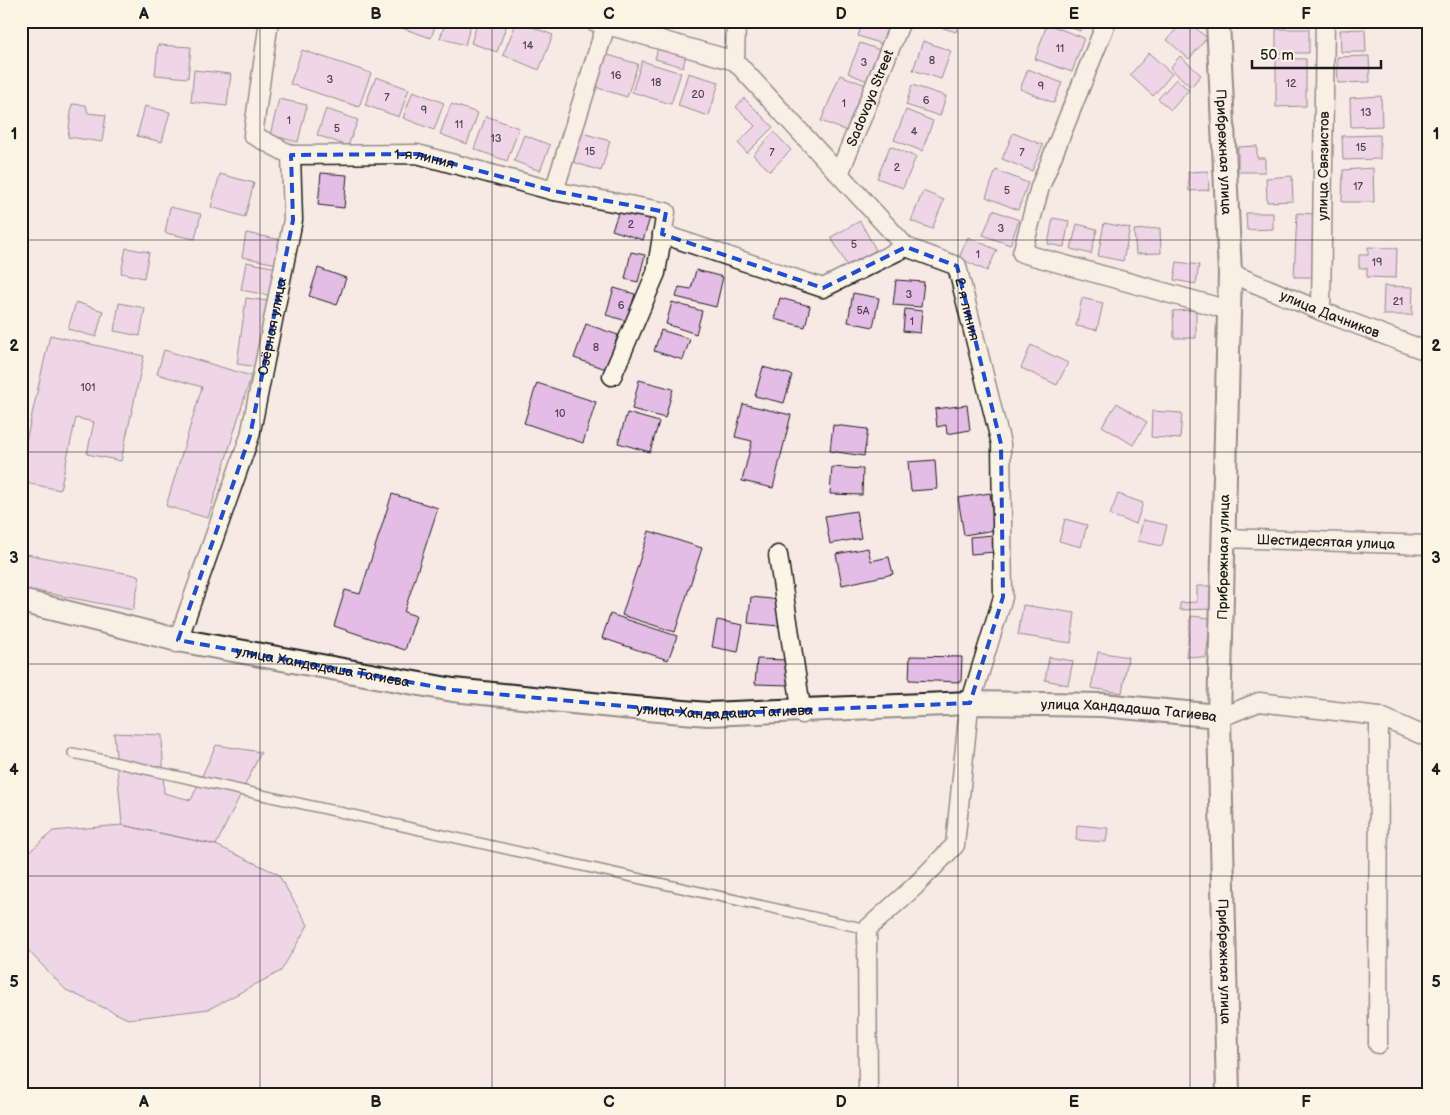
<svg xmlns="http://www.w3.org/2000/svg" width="1450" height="1115" viewBox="0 0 1450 1115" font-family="'Balsamiq Sans',sans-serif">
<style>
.building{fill:#e4bde7;stroke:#1c1c1c}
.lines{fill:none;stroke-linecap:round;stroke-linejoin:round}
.service-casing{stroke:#1c1c1c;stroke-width:12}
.minor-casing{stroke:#1c1c1c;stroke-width:21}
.tertiary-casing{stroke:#1c1c1c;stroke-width:26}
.service{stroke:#fcf5e5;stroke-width:9}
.minor{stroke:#fcf5e5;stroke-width:18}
.tertiary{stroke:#fcf5e5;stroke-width:22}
.marked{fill:none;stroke:#1d4ed8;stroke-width:4;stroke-dasharray:10 6;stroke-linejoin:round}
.grid{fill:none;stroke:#1c1c1c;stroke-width:1;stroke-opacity:0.55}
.labels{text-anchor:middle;stroke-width:4;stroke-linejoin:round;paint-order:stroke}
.number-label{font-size:11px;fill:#4e444f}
.street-label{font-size:14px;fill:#1c1c1c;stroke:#fcf5e5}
.neatline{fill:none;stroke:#1c1c1c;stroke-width:2}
.grid-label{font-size:16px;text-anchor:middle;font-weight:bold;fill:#1c1c1c}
</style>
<rect width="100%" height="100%" fill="#f7eae5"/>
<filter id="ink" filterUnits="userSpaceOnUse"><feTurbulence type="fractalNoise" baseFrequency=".02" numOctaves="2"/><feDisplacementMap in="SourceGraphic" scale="10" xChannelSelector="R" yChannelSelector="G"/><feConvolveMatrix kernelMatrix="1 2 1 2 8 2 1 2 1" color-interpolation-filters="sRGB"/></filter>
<g filter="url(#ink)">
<path class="building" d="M370,21H393L391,28Z
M401,21H437L431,38L399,27Z
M446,21H472L465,45L440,38Z
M478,21H499L507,24L497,52L471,43Z
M517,21L553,35L539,70L503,55Z
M863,21H890L882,44L858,36Z
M932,21H960L956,32L931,24Z
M1054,21H1084L1080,31Z
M1183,21H1188L1207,38L1189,59L1167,40Z
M1047,24L1084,38L1072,72L1035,59Z
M1276,29H1309V53H1276Z
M1365,29L1366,52H1341L1340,30Z
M923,41L951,51L941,79L913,70Z
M860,43L880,50L867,81L848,73Z
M659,44L687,52L683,67L655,59Z
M158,45L191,47L188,78L155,75Z
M302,50L371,73L359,107L290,84Z
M1149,53L1172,74L1153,96L1130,75Z
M605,54L638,64L627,97L595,87Z
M1180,56L1201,75L1191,87L1170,68Z
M1369,56L1370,82L1338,83L1337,57Z
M1276,58L1306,59V106L1276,107Z
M642,61L681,73L671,104L632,92Z
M1028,69L1062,83L1054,103L1020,89Z
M194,70L231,74L227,106L191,102Z
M688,73L719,82L709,116L678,106Z
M840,75L866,85L847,131L821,121Z
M376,77L409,89L399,117L365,105Z
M1176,79L1189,90L1171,110L1158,99Z
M912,85L946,96L940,116L906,105Z
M413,91L444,103L434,130L403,118Z
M1381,96L1382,126L1351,127L1350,98Z
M744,98L773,127L747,153L738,143L755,126L736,107Z
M279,99L307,105L298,142L270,135Z
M72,104L86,105L88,113L106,115L102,142L68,137Z
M451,104L478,113L467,144L440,134Z
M145,106L170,112L162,142L137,136Z
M326,109L358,120L348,146L317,135Z
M906,110L933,121L922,151L894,140Z
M486,116L519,128L507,161L474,149Z
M579,132L610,141L601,171L570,161Z
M774,132L791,150L770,171L753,155Z
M1013,133L1043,145L1032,171L1002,159Z
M524,135L550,145L540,171L514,161Z
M1380,135V159L1343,160L1342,136Z
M890,146L916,157L903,188L877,178Z
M1257,146V158H1265V172H1238V147Z
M1373,168L1374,202H1342L1343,170Z
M996,170L1028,183L1018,210L986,197Z
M1208,171L1209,190L1189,191L1188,172Z
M321,173L347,175L344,208L318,205Z
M220,174L254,183L245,217L211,207Z
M1292,176L1293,201L1267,202L1266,178Z
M923,191L944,200L932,229L911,221Z
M170,207L201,214L195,239L165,233Z
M620,208L650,218L643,240L612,230Z
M993,210L1019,220L1010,245L983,235Z
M1246,213H1273V229L1247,230Z
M1297,213L1315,214L1313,277H1294Z
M1053,218L1069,221L1064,247L1048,244Z
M860,221L876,250L847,266L831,237Z
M1104,223L1130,228L1123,261L1098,256Z
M1077,224L1097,229L1091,254L1071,249Z
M1160,228L1161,253L1136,254L1134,230Z
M246,233L282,240L277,264L242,257Z
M968,237L997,250L987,271L959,258Z
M1368,247L1397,248L1396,278L1367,277V268H1359V255H1368Z
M126,248L149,252L144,278L121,273Z
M631,252L645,255L638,282L625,279Z
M246,262L277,268L272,296L241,290Z
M1177,262L1199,265L1196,284L1174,280Z
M318,268L346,278L337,305L309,296Z
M696,270L723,277L716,307L676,297L679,287L691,289Z
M896,280L924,282L921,307L893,305Z
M1384,286L1413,287L1412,315H1383Z
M614,288L635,294L627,321L606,315Z
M853,293L879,298L873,327L848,322Z
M246,298L267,301L258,367L237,364Z
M780,298L810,306L805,327L774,319Z
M1082,298L1103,303L1097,330L1076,326Z
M76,302L103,311L96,337L68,329Z
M672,302L702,311L696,334L666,324Z
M119,303L145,308L140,336L114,331Z
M905,309L922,311L920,333L903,331Z
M1196,310V338H1174L1173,311Z
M586,324L618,335L606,369L574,358Z
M661,330L690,339L683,360L654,351Z
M50,335L144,356L121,461L87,454L94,422L76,418L60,490L21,482V463Z
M1031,345L1068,363L1057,385L1021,368Z
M164,350L251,376L208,518L166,506L202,387L157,374Z
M763,367L792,375L784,403L755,396Z
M639,380L673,389L665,418L632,409Z
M537,383L596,402L583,443L524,423Z
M1117,403L1147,422L1133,445L1102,426Z
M743,404L791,415L773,488L742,481L752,441L735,437Z
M967,405L970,430L947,434L946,425L937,427L935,409Z
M1152,411L1182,413L1180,439L1151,437Z
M627,413L659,422L650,452L618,443Z
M833,425L868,429L864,456L830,451Z
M935,460L937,489L911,491L908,462Z
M832,467L863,469L862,495L830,494Z
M990,493L995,530L964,535L958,498Z
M392,494L438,508L404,612L416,616L405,650L334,626L345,590L360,594Z
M1118,494L1143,503L1136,524L1110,515Z
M856,511L861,538L830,544L825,516Z
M1065,519L1087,525L1081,547L1059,541Z
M1143,520L1167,525L1162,546L1138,541Z
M649,531L702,548L675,632L622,615Z
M993,535L995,552L971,554L970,537Z
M868,548L871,561L889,557L893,574L842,585L836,554Z
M21,553L140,576L133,610L21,588Z
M1197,586H1212V609L1180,610V603L1197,602Z
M751,597L781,600L779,626L748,623Z
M1023,605L1075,613L1071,643L1018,635Z
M610,614L677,636L668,660L602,638Z
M1191,616L1211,618L1206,658L1186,656Z
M717,620L743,625L738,652L712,647Z
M1098,652L1128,657L1122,693L1091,688Z
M910,656L962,657L961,682L909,680Z
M1049,657L1073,661L1068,685L1045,680Z
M757,659L790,660L789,685L755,684Z
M114,733L162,735L164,793L191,800L216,745L261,752L216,845L122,825Z
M122,825L216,845L278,874L308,925L281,971L209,1009L128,1019L66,990L21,943V859L53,831Z
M1077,825L1108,828L1106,842L1076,840Z"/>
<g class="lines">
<defs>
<path id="service" d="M73,753L867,929"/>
<g id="minor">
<path id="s1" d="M593,21L735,61L906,247L957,266L1001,444L1003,597L969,707L955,845L914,887L867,929L868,1094"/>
<path d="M1107,21L1040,187L1022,253L1229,310"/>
<path d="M735,61L736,21"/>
<path id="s2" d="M291,155L417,154L554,191L666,212L656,273L612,376"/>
<path id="s3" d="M839,174L901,21"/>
<path d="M554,191L606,25"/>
<path d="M662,234L823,288L906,247"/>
<path id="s4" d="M1230,273L1321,311L1429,352"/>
<path id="s5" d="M1321,311L1325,21"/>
<path id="s6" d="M1224,538L1429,545"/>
<path d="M778,555L802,714"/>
<path id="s7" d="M177,643L250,436L293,220L291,155L253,135L269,21"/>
<path d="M1219,718L1259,702L1379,716L1429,738"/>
<path d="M1378,1044L1379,716"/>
</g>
<g id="tertiary">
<path id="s8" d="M1218,21L1230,273L1219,718L1228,1094"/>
<path id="s9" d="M21,601L178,640L453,690L622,707L708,714L970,703L1102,705L1208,715L1219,718"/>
</g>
</defs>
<use href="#service" class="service-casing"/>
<use href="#minor" class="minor-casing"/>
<use href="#tertiary" class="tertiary-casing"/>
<use href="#service" class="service"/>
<use href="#minor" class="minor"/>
<use href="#tertiary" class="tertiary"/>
</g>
</g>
<path d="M0 0H1450V1115H0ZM417,154L554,191L666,212L662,234L823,288L906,247L957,266L1001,444L1003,597L970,703L708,714L453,690L178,640L250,436L293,220L291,155Z" fill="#f7eae5" fill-opacity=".55" fill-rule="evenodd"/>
<path class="marked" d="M417,154L554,191L666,212L662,234L823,288L906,247L957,266L1001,444L1003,597L970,703L708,714L453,690L178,640L250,436L293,220L291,155Z"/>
<path class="grid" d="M260,21V1094M492,21V1094M725,21V1094M958,21V1094M1190,21V1094M21,240H1429M21,452H1429M21,664H1429M21,876H1429"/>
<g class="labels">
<g class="number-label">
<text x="528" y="49">14</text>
<text x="1060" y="52">11</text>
<text x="932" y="64">8</text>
<text x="864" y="66">3</text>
<text x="616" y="79">16</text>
<text x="330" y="83">3</text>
<text x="656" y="86">18</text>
<text x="1291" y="87">12</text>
<text x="1041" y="90">9</text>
<text x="698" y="98">20</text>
<text x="387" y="101">7</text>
<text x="926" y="104">6</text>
<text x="844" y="107">1</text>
<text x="424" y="114">9</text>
<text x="1366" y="116">13</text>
<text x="289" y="124">1</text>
<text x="459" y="128">11</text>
<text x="337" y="132">5</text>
<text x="914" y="135">4</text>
<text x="496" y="142">13</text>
<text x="1361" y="151">15</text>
<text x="590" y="155">15</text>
<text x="772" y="156">7</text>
<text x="1022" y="156">7</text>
<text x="897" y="171">2</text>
<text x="1358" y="190">17</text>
<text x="1007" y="194">5</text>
<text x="631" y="228">2</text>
<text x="1001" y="232">3</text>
<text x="854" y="248">5</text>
<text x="978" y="258">1</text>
<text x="1377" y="266">19</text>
<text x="909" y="298">3</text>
<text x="1398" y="305">21</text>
<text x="621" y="309">6</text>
<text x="863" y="314">5А</text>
<text x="912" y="325">1</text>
<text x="596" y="351">8</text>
<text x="88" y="391">101</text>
<text x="560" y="417">10</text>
</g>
<g class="street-label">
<text dy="5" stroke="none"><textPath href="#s3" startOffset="82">Sadovaya Street</textPath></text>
<text dy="5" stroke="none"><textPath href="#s8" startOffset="131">Прибрежная улица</textPath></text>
<text dy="5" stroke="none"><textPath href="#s2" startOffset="134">1-я линия</textPath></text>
<text dy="5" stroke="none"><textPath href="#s5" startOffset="145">улица Связистов</textPath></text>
<text dy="5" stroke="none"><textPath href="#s1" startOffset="499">2-я линия</textPath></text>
<text dy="5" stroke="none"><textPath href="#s4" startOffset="108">улица Дачников</textPath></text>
<text dy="5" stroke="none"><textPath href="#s7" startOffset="331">Озёрная улица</textPath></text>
<text dy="5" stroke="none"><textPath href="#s6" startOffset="102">Шестидесятая улица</textPath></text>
<text transform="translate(1223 557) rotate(-89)" y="5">Прибрежная улица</text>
<text dy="5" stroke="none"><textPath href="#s9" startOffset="309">улица Хандадаша Тагиева</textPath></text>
<text dy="5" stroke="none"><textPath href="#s9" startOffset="714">улица Хандадаша Тагиева</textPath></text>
<text dy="5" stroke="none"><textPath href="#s9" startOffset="1119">улица Хандадаша Тагиева</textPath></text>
<text dy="5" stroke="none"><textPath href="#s8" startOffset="941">Прибрежная улица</textPath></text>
</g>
</g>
<rect width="1450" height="1115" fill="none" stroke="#fcf5e5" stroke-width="55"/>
<path d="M1252 60v8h129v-8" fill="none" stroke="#1c1c1c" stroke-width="2.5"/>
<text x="1260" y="60" font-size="15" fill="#1c1c1c" stroke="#fcf5e5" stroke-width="4" paint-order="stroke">50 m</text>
<rect x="28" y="28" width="1394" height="1060" class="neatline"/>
<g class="grid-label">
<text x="144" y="19">A</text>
<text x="376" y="19">B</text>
<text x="609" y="19">C</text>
<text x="841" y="19">D</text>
<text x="1074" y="19">E</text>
<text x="1306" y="19">F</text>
<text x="14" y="139">1</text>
<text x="1436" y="139">1</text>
<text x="14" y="351">2</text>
<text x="1436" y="351">2</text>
<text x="14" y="563">3</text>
<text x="1436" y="563">3</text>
<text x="14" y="775">4</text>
<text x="1436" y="775">4</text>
<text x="14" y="987">5</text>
<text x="1436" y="987">5</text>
<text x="144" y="1107">A</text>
<text x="376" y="1107">B</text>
<text x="609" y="1107">C</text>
<text x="841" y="1107">D</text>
<text x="1074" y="1107">E</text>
<text x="1306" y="1107">F</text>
</g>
</svg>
